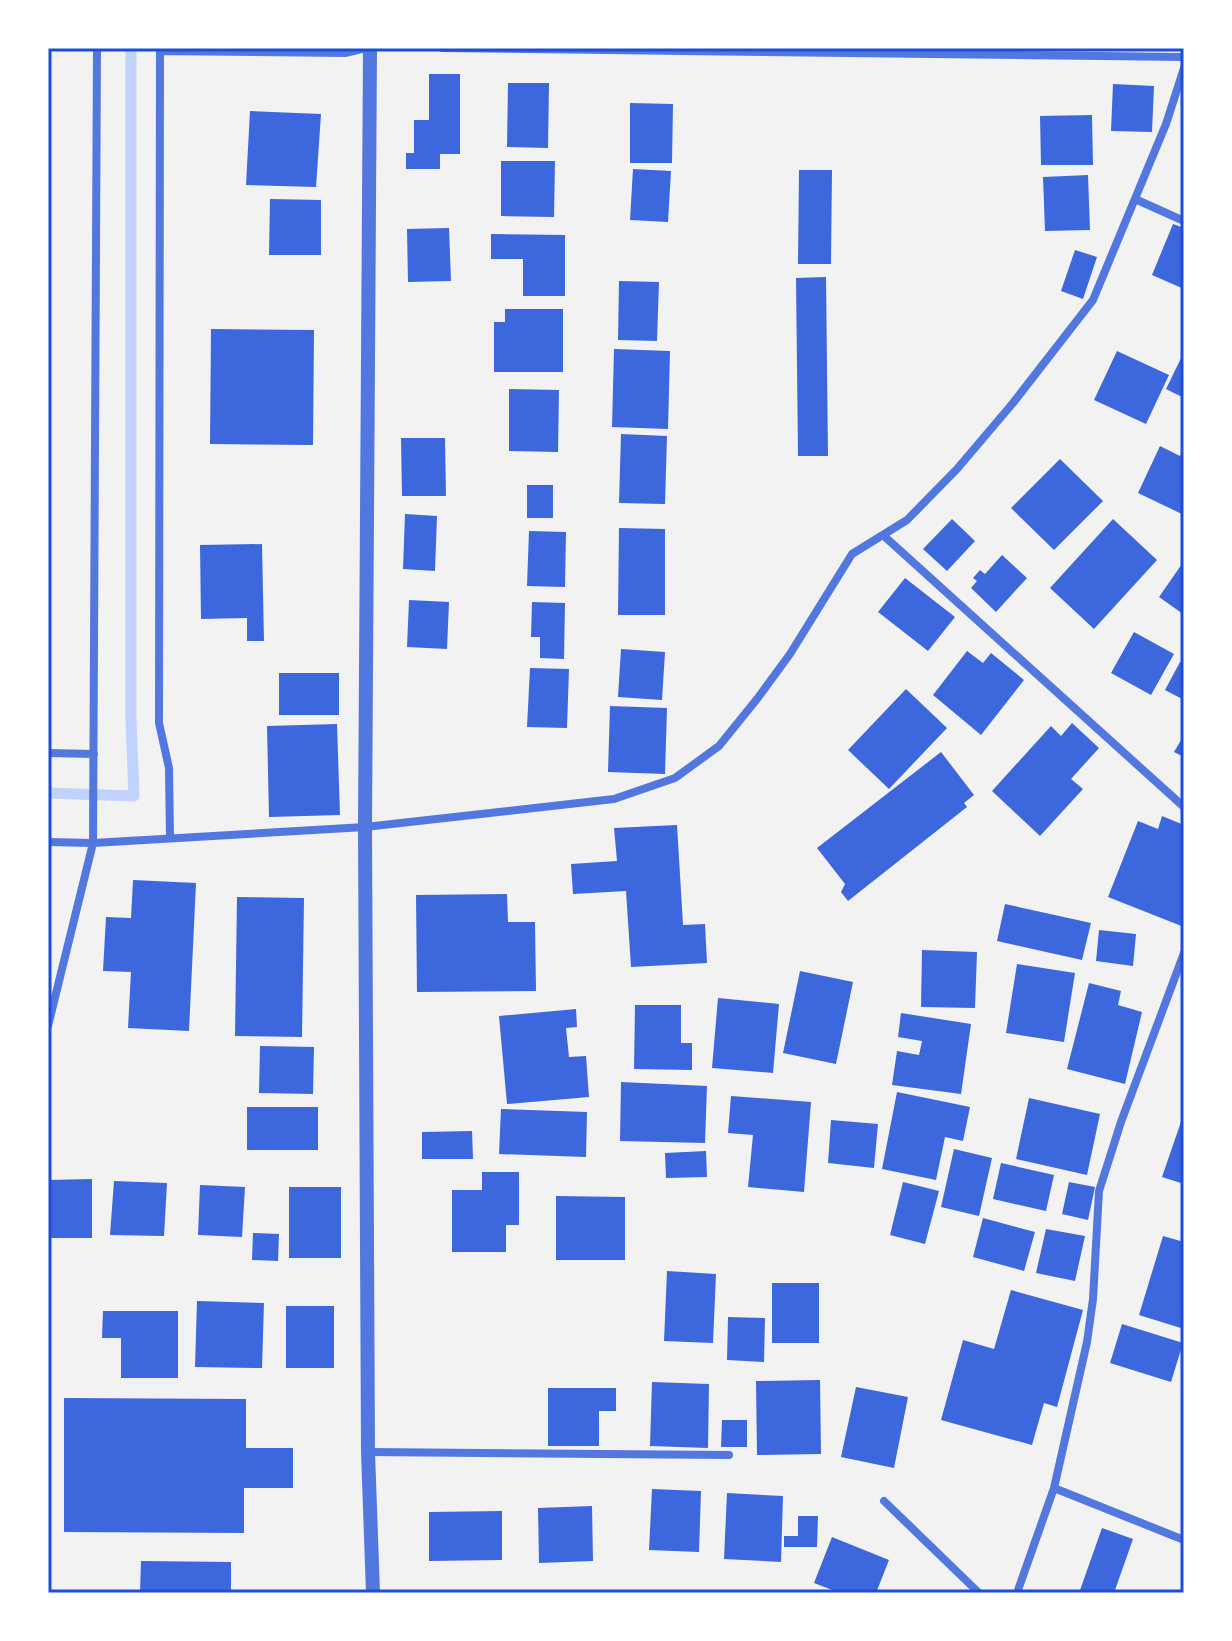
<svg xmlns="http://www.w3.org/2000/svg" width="1232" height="1641" viewBox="0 0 1232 1641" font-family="'Playfair Display',serif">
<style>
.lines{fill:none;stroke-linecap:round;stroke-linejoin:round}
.stream{stroke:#bfd3fe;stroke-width:11}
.building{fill:#3d67dc}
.minor{stroke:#5277de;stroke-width:8}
.tertiary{stroke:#5277de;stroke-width:14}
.neatline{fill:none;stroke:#1d4ed8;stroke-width:3}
</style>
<rect width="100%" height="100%" fill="#f2f2f2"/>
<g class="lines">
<path class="stream" d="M48,793L134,796L131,720V48"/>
</g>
<path class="building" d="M429,74H460V154H440V169H406V153H414V120H429Z
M508,83H549L548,148L507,147Z
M1113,84L1154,86L1152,132L1111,131Z
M630,103L673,104L672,163H630Z
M250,111L321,114L316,187L246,185Z
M1092,115L1093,165H1041L1040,116Z
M501,161H555L554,217L501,216Z
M633,169L671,171L668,222L630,220Z
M799,170H832L831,264H798Z
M1088,175L1090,230L1045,231L1043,177Z
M270,199L321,200V255H269Z
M1173,224L1184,228V289L1152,275Z
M449,228L451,281L408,282L407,229Z
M491,234L565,235V296H523V259H491Z
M1075,250L1097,257L1083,299L1061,291Z
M826,277L828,456H798L796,278Z
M619,281L659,282L657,341L618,340Z
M505,309H563V372H494V322H505Z
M211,329L314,330L313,445L210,444Z
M614,349L670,351L668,429L612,427Z
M1117,351L1169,375L1146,424L1094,400Z
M1184,352V398L1166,389Z
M509,389L559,390L558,452L509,451Z
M621,434L667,436L665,504L619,503Z
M401,438H445L446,496H402Z
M1160,446L1180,456L1184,448V515L1138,493Z
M1060,459L1103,501L1054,550L1011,508Z
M527,485H553V518H527Z
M405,514L437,516L435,571L403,569Z
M952,519L975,541L947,571L923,549Z
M1113,519L1157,560L1094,629L1050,588Z
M619,528L665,529V615H618Z
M529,531L566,532L565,587L527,586Z
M262,544L264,641H247V618L201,619L200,545Z
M1002,555L1027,578L996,612L971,588L977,581L973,578L980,570L985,574Z
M1184,561V612L1183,614L1159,597Z
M905,578L955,617L928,651L878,612Z
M409,600L449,602L447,649L407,647Z
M532,602L565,603L564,659L540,658V637H531Z
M1134,632L1174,654L1151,695L1111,673Z
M621,649L665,652L662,700L618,697Z
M967,651L983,663L991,653L1024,680L981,735L933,695Z
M1180,662L1184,664V700L1165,690Z
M530,668L569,669L567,728L527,727Z
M279,673H339V715H279Z
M906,689L947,728L889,789L848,750Z
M610,706L667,708L665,774L608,772Z
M1072,723L1099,748L1071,779L1083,789L1040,836L992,791L1051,726L1061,736Z
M337,724L340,815L269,817L267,726Z
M1184,735V757L1174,752Z
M941,752L974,795L964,803L967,807L848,901L841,892L845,884L817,848Z
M1162,816L1184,825V927L1108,897L1138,821L1158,829Z
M677,825L683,925L705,924L707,963L631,967L626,891L573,894L571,864L617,861L614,828Z
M133,880L196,883L189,1031L128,1028L131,972L103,971L106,917L131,918Z
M507,894L508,922H535L536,991L417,992L416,895Z
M237,897L304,898L302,1037L235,1036Z
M1005,904L1091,923L1082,960L997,941Z
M1099,930L1136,934L1133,966L1096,961Z
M922,950L977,952L975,1008L921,1007Z
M1017,964L1075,973L1064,1042L1006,1033Z
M800,971L853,982L836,1064L783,1053Z
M1089,983L1121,991L1118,1005L1142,1012L1125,1084L1067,1069Z
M718,998L779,1004L773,1073L712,1068Z
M635,1005H681V1043H692V1070L634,1069Z
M576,1009L577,1027L566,1028L569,1057L586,1056L589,1097L507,1104L499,1016Z
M901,1013L971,1024L961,1094L892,1085L897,1051L919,1055L922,1041L898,1037Z
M260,1046L314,1047L313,1094L259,1093Z
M621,1082L707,1086L705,1143L620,1141Z
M897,1092L970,1107L963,1141L945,1137L936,1180L882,1169Z
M731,1096L811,1102L804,1192L748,1187L753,1135L728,1133Z
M1029,1098L1100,1114L1087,1175L1016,1159Z
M247,1107H318V1150H247Z
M501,1109L587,1112L586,1157L499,1154Z
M1184,1113V1184L1162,1177Z
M831,1120L878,1124L874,1168L828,1163Z
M472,1131L473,1159H422V1132Z
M954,1149L992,1158L979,1216L941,1207Z
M706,1151L707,1177L666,1178L665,1153Z
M1001,1163L1054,1175L1046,1211L993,1199Z
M482,1172H519V1225H506V1252H452V1190H482Z
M92,1179V1238H48V1180Z
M114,1181L167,1183L164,1236L110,1235Z
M903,1182L939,1191L925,1244L890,1235Z
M1069,1182L1095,1187L1088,1220L1062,1214Z
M200,1185L245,1187L242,1237L198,1235Z
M289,1187H341V1258H289Z
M556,1196L625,1197V1260H556Z
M983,1218L1035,1232L1024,1271L973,1257Z
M1046,1229L1085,1236L1075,1281L1036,1273Z
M253,1233L279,1234L278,1261L252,1260Z
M1163,1236L1184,1242V1329L1139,1315Z
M667,1271L716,1274L713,1343L664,1341Z
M772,1283H819V1343H772Z
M1011,1290L1083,1310L1057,1407L1044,1403L1032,1445L941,1420L963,1340L994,1349Z
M197,1301L264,1303L262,1368L195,1367Z
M286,1306H334V1368H286Z
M103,1311H178V1378H121V1338H102Z
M728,1317L765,1318L764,1362L727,1360Z
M1122,1324L1183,1343L1171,1382L1110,1363Z
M820,1380L821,1454L757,1455L756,1381Z
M652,1382L709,1384L708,1448L650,1446Z
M856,1387L908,1397L894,1468L841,1457Z
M548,1388H616V1411H599V1446H548Z
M64,1398L246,1399V1448H293V1488H244V1533L64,1532Z
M722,1420H747V1447H721Z
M652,1489L701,1491L699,1552L649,1550Z
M727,1493L783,1496L781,1562L724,1559Z
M592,1506L593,1561L539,1563L538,1508Z
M502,1511V1560L429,1561V1512Z
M798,1516H818L817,1547H784V1536H798Z
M1102,1528L1133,1539L1114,1593H1079Z
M832,1537L889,1560L876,1593H840L814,1583Z
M141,1561L231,1562V1593H140Z"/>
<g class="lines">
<path class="minor" d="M160,48L159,723L169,768L170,838
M442,48L1184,57
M160,51L345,53L366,48
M1135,199L1184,221
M884,536L1184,807
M48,753L94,754
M48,842L93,843L365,827L614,799L675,778L719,746L757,699L790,654L852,554L907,520L957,469L1013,403L1093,300L1166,124L1184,68
M48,1026L93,843L97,48
M368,1452L729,1455
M1054,1488L1184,1540
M884,1501L979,1593
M1017,1593L1054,1488L1087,1342L1093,1299L1099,1191L1121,1122L1184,953"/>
<path class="tertiary" d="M370,48L365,827L368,1452L373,1593"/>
</g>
<rect width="1232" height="1641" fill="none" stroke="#ffffff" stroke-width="100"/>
<rect x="50" y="50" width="1132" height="1541" class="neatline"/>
</svg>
